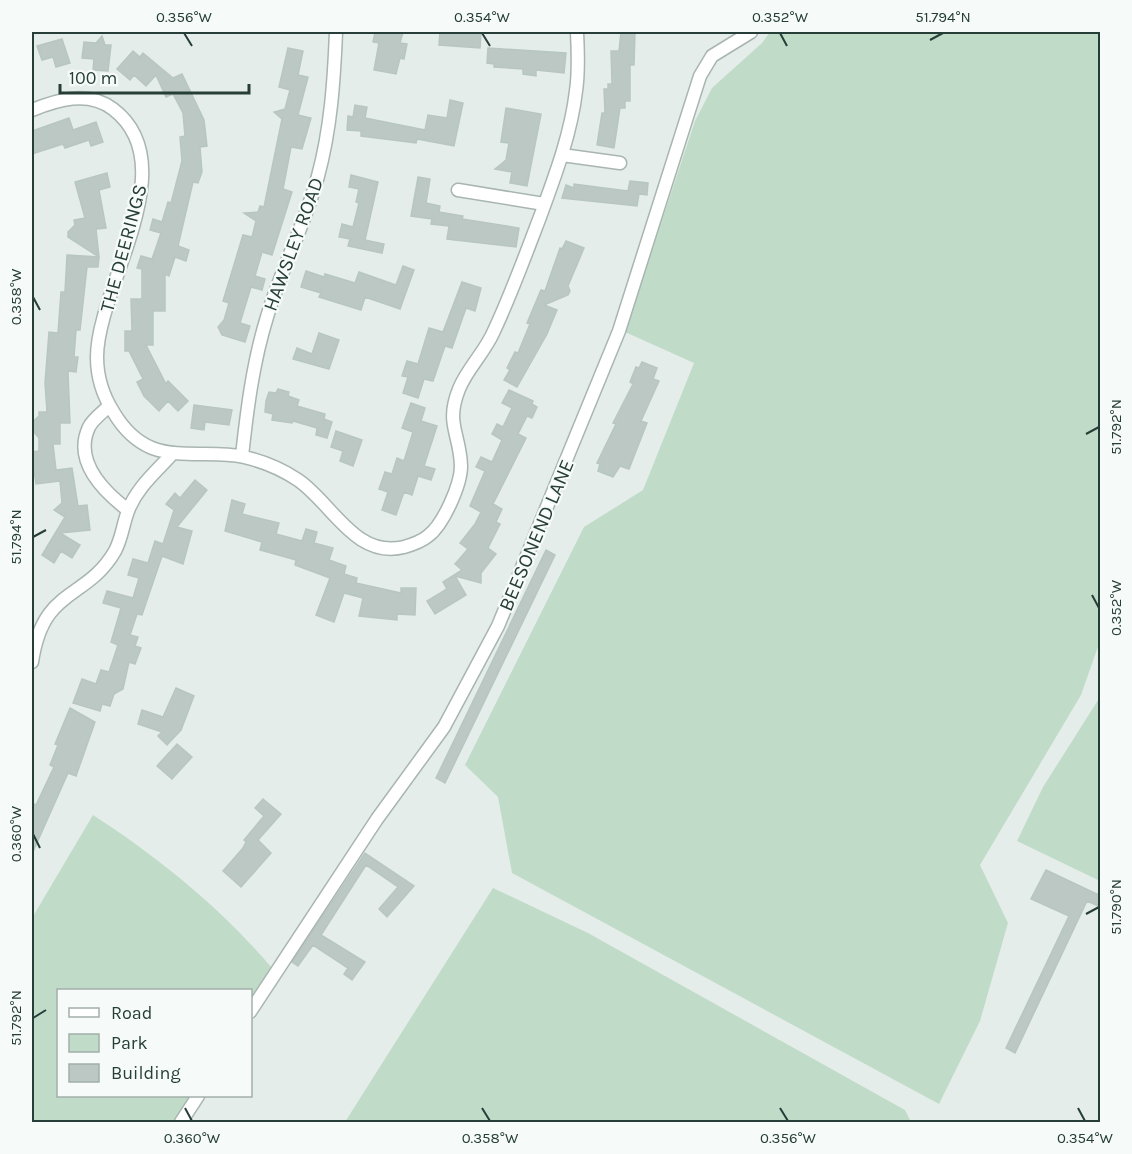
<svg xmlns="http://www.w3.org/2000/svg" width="1132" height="1154" viewBox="0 0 1132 1154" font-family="Karla,sans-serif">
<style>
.green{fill:#c0dcc8}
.building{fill:#bbc8c3;stroke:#b8c6c1;stroke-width:1.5}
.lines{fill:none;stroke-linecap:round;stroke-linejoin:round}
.minor-casing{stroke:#a8b5b1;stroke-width:15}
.minor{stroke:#fff;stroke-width:12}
.ticks{fill:none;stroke:#263e37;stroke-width:2}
.labels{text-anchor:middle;stroke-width:4.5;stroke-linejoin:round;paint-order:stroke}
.street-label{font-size:20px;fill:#263e37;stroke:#f6faf8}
.neatline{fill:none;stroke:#263e37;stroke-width:2}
.ticks-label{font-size:15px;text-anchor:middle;fill:#263e37}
</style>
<rect width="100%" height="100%" fill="#e5edea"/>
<path class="green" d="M770,32H1100V641L1081,695L980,865L1008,923L980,1021L939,1104L512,873L498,797L465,765L584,527L643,490L694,363L625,332L695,121L712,88L762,43Z
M1100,697V881L1017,841L1043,787Z
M93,815C158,857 221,908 271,967L251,1000L250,990H58V1096H192L176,1122H32V918Z
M493,888L588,933L905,1110L911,1122H345Z"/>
<path class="building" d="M375,32H403L400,43L407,44L404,59L400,58L396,74L374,70L379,43L373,42Z
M440,32L481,33L480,48L439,45Z
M621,32H635L634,65H630V101H625V108H620L614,148L597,145L602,113H605L604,89H608V84H612L611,51H619Z
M102,36L105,45H111L108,71L93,70L94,59L82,58L84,42L96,43Z
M62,39L70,63L56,67L53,57L42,60L37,46Z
M288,48L303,51L298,75L308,77L298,115L311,118L302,149L291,147L283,189L292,192L272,255L262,252L255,276L265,279L262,290L251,287L240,323L250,326L245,342L222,335L218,327L224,320L229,303L223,301L243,235L252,237L256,221L244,213L258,212L260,206L264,207L282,119L274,112L285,109L290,90L279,87Z
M488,48L566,53L564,73L536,70V76L523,74V69L494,67V64L487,63Z
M133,51L140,57L143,53L173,78L182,74L204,120L207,146L200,147L202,172L198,183L193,182L178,246L189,250L186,261L175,257L169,276L165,274V311H153V345H146L166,384L168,381L188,401L178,411L168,401L159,411L144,396L137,382L143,379L129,351H125V331H132L131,299H142V269L137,268L141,256L152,259L161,233L150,230L153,219L162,222L168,202L171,203L182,161L180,137L185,136L183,113L173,94L166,97L156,75L146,86L134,75L130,80L117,69Z
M450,100L463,103L454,146L417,139L416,143L361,136V131L347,130L348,116L353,117L355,105L367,107L365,118L425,130L428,115L447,118Z
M506,108L541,114L527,186L510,183L512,172L495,169L506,160L509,143L501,142Z
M69,118L73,130L96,122L103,142L91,146L89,140L65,148L63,144L32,154V131Z
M107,173L110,187L99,190L106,228L96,229L99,257L68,237V232L75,225L74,220L85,218L75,182Z
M351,175L378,182L365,240L384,244L382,253L348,246L350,239L339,237L342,224L353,227L359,203L356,202L359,189L349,187Z
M418,177L430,179L426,203L440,206L439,212L463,216L462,219L519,228L516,247L447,239L449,226L431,224L432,219L411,216Z
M630,181L648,183L647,195L639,194L637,206L562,198L566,185L574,188V184L628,191Z
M566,241L584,248L568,286L570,291L568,295L544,305L557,310L547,334L517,387L504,380L510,370L507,368L515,352L518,353L530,324L527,323L541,290L545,291L560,248L562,249Z
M67,255L99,257L98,267H87L80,330H76L74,357H78L76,372L68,371L70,423H60V444H53L56,470L72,468L78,506L87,505L90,530L60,533L80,545L72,558L61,551L54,563L42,555L65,517L54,510L62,503L60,481L36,484L34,471H32V452L39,451V438L32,430V422L39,416V412H47L45,383L49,332L58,333L61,292H65Z
M403,266L414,270L400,309L365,297L361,310L319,297L321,293L301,287L306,271L324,277L325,274L355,283L359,272L396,285Z
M462,282L481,288L475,311L466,308L452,348L445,346L433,381L424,379L418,398L403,393L408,377L402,376L407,361L418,364L429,328L443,332Z
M319,333L339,340L329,369L293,359L297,348L312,354Z
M642,362L657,368L653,379L659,381L641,421L647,423L629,469L620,466L613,477L598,471L600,464L597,463L616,424L613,423L633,384L630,382L636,367L639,368Z
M278,389L289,392L288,396L299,400L297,406L325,414L324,419L332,422L327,438L316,435L317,428L293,421L292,423L272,420L273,414L265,412L266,401L269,392L276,393Z
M509,390L533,401L532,404L537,407L532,418L527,416L518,434L526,438L493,504L502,509L496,522L500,524L488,548L496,554L481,573V583L455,576L466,595L435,614L427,601L447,589L443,582L462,570L455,564L468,549L460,543L475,524L481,512L470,506L485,471L476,467L481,457L492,462L502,440L492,434L497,424L503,427L512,408L502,403Z
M411,403L425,408L421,421L437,426L424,466L435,469L431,480L418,476L412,495L404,492L396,515L382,510L388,492L379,489L385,472L392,474L397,458L404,461L413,432L402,428Z
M194,405L232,410L229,425L205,422L204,430L191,428Z
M336,431L362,440L353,466L340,461L343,451L331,447Z
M195,480L207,490L177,527L192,531L183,564L162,556L142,615L137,614L130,635L138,637L135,646L141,648L135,664L129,662L123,689L114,694L110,706L102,704L100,711L73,703L82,679L96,684L101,670L109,672L118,645L111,642L121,608L103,603L107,591L133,598L139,578L128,575L133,559L148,563L155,541L163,544L174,510L166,504L175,493L180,498Z
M232,500L245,504L242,514L279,523L276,534L302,541L306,529L317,532L314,543L333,548L329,560L346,566L344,574L357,578L356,583L401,593V588H416L415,615L397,614V620L359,616L363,598L344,593L334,622L316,615L330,578L295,565L296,560L260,550L262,542L225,531Z
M546,550L555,555L445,783L436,778Z
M176,688L194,696L181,730L167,745L158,736L162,732L138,724L142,710L163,717Z
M70,708L95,722L76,776L68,773L32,854V803L36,805L54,767L50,765L58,745L55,744Z
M177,744L192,757L172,779L157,766Z
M263,799L281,814L258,840L271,853L241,887L223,871L243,848L246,842L244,840L264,816L255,808Z
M365,853L414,886L387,917L379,909L398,887L366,865L321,935L365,962L352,980L344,974L348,968L313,945L298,966L292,962Z
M1046,870L1101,896V907L1087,901L1015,1053L1006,1048L1069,916L1031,899Z"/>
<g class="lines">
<defs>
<path id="minor" d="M32,110C57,100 88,90 113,109C187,165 97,287 97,357C97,378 103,396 114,413C123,428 135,441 152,448C181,459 214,450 244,457C262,461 283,470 298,480C332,503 355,559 404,547C411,545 422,541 428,536C443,525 461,485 461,466C460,433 445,424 459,389C467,369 484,353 493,333C511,295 525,256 540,217C555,176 571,134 576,91C579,71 578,51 577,32
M562,155L620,163
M458,190L544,204
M109,406C103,412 93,419 89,427C73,461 103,491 128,510
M242,456C247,410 253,362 267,317C281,269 305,225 318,176C331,128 334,80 336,32
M32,662C43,586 86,601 115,551C122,538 123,524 128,511C137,487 157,471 173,453
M250,1012L377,819L444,727L498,626L619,331L700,76L712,56L751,32
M181,1122L198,1096"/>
</defs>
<use href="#minor" class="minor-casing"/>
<use href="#minor" class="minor"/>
</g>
<path class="ticks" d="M184,33L192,46M482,33L490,46M780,33L787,46M930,40L943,33M33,297L40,310M1086,434L1099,427M33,537L46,530M1092,595L1099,608M33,834L40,848M1086,914L1099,907M33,1018L46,1010M185,1108L192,1121M482,1108L490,1121M780,1108L788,1121M1078,1108L1085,1121"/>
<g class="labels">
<g class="street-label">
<text transform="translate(293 244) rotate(-70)" y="7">HAWSLEY ROAD</text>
<text transform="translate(123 248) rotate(-75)" y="7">THE DEERINGS</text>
<text transform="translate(536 535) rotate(-67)" y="7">BEESONEND LANE</text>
</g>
</g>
<rect width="1132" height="1154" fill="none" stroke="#f6faf8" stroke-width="66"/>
<rect x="57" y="989" width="195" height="108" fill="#f6faf8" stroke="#a3afab" stroke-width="1.5"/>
<rect x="69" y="1008" width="30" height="9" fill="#ffffff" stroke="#a3afab" stroke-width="1.5"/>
<text x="111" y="1019" font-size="18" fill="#263e37">Road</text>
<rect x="69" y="1034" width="30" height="18" fill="#c0dcc8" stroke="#a3afab" stroke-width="1.5"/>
<text x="111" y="1049" font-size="18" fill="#263e37">Park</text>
<rect x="69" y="1064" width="30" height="18" fill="#bbc8c3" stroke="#a3afab" stroke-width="1.5"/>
<text x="111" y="1079" font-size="18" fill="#263e37">Building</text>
<path d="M60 84v9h189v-9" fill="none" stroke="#263e37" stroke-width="3"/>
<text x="69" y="84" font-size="18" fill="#263e37" stroke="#f6faf8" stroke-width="4.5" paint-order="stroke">100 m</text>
<rect x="33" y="33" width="1066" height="1088" class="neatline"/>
<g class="ticks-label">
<text x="184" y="22">0.356°W</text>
<text x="482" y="22">0.354°W</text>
<text x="780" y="22">0.352°W</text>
<text x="943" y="22">51.794°N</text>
<text transform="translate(16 297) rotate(-90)" y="5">0.358°W</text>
<text transform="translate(1116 427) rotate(-90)" y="5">51.792°N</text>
<text transform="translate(16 537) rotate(-90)" y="5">51.794°N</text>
<text transform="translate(1116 608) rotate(-90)" y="5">0.352°W</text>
<text transform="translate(16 834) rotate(-90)" y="5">0.360°W</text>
<text transform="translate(1116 907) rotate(-90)" y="5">51.790°N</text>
<text transform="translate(16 1018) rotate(-90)" y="5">51.792°N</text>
<text x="192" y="1143">0.360°W</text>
<text x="490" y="1143">0.358°W</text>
<text x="788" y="1143">0.356°W</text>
<text x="1085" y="1143">0.354°W</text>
</g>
</svg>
